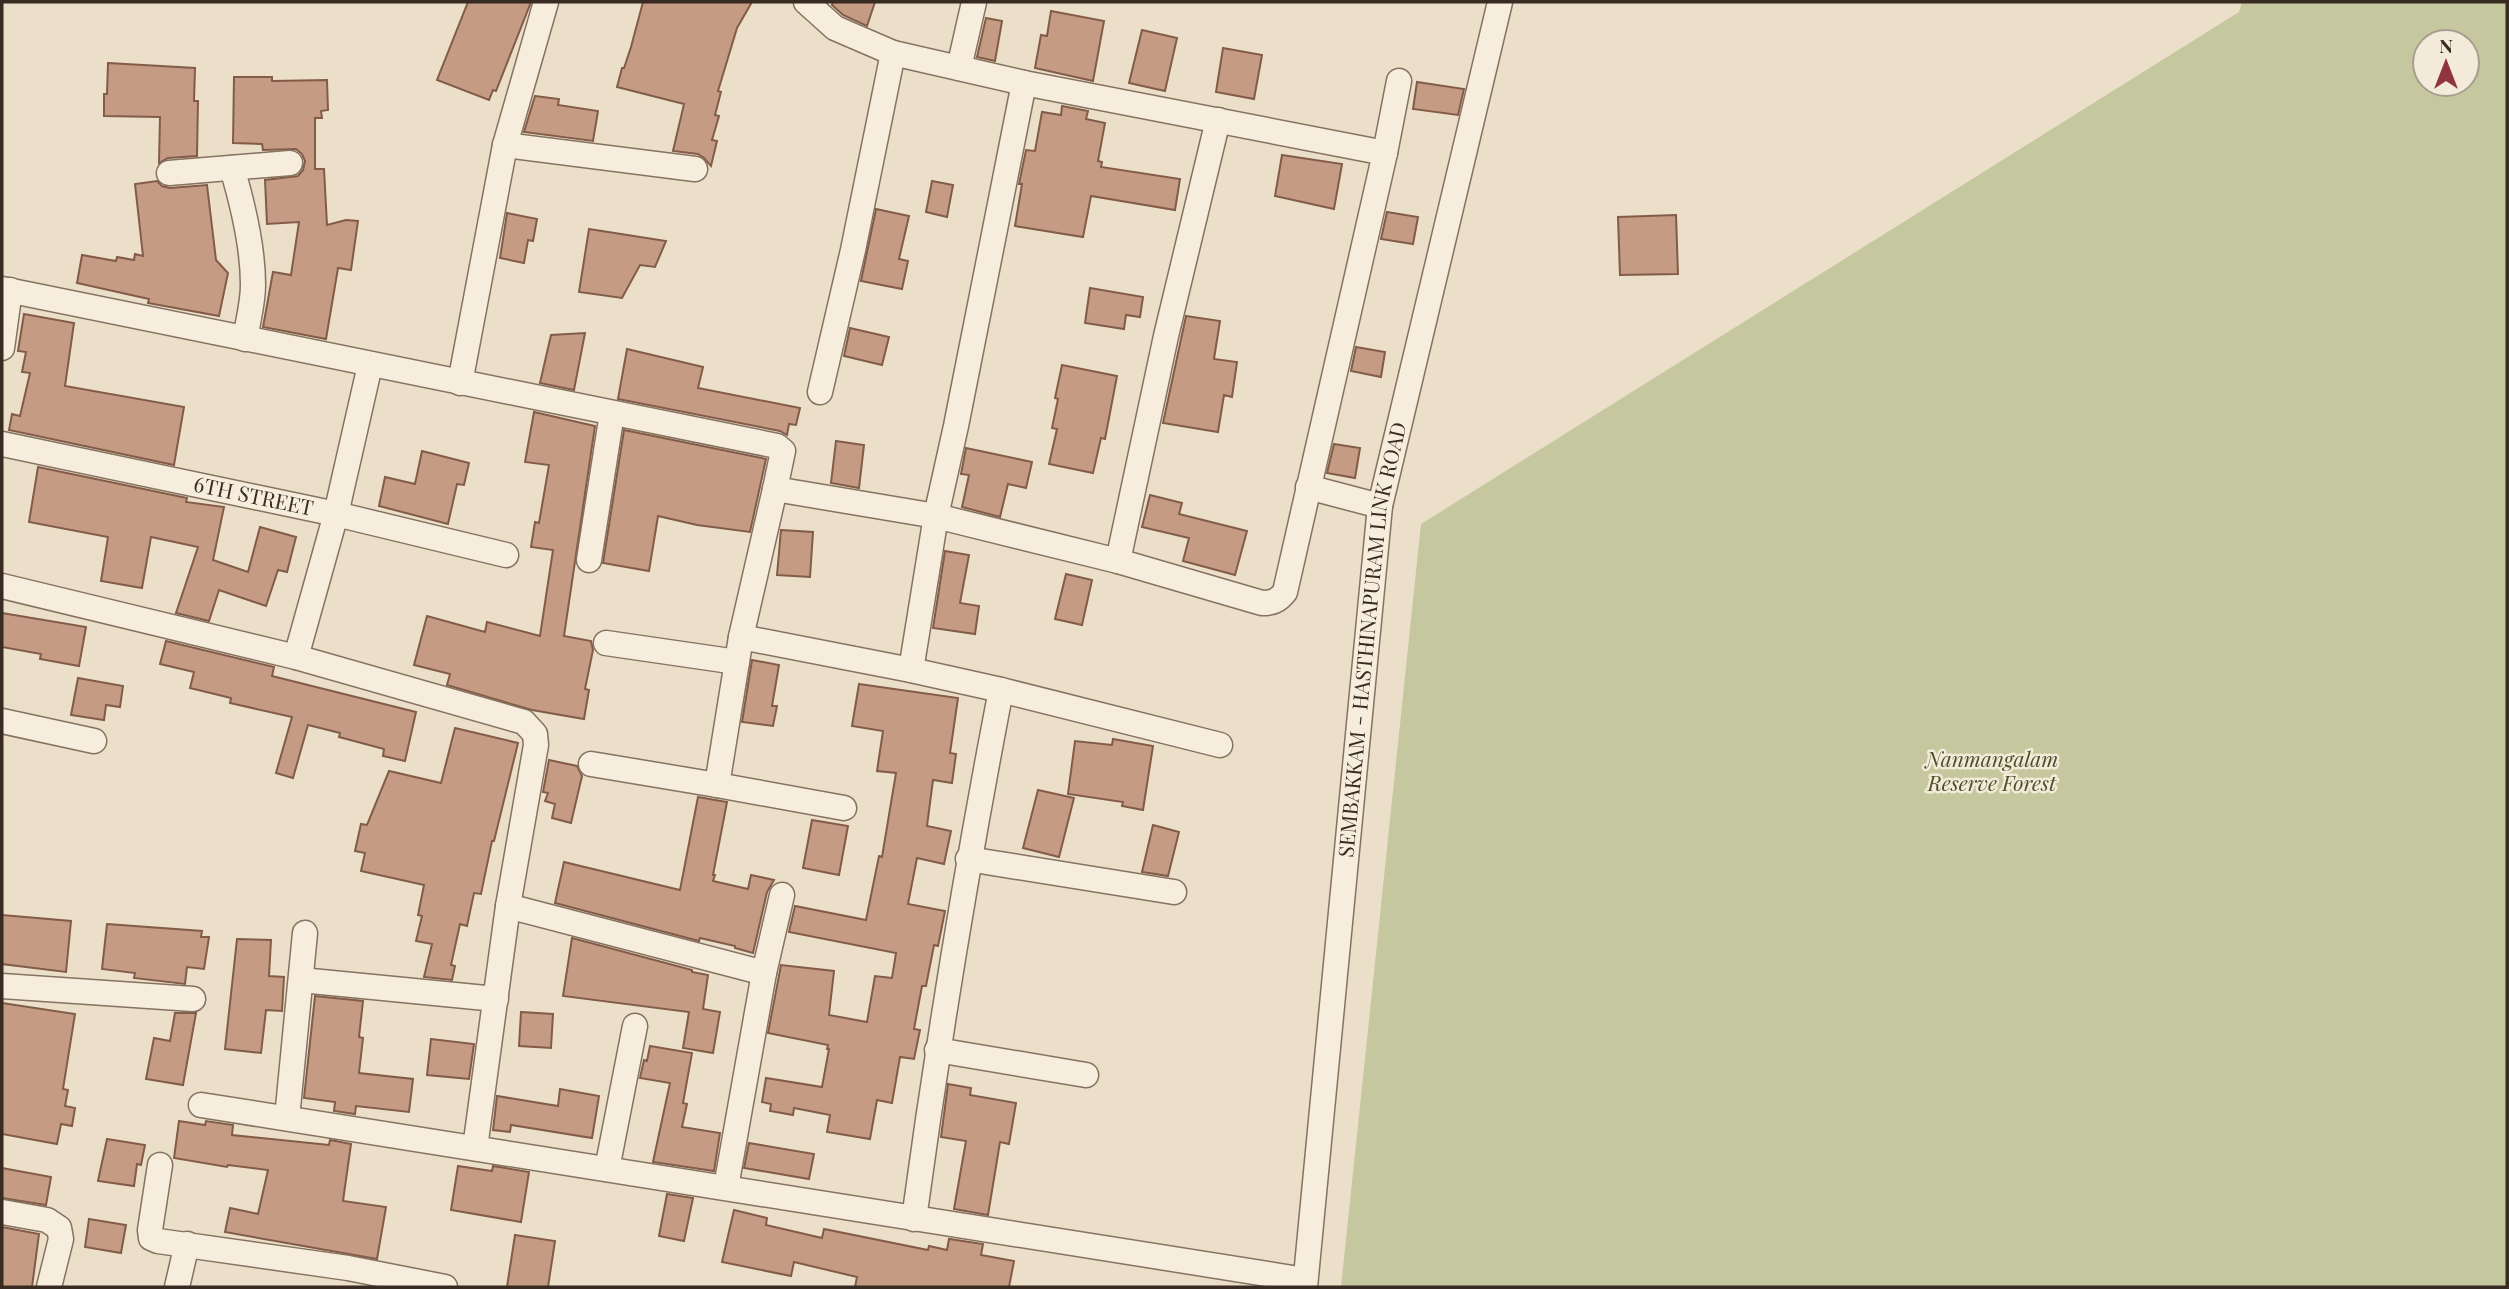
<svg xmlns="http://www.w3.org/2000/svg" width="2509" height="1289" viewBox="0 0 2509 1289" font-family="'Playfair Display',serif">
<style>
.green{fill:#c5c89e;fill-rule:evenodd}
.building{fill:#c59b84;stroke:#825c48;stroke-width:2}
.lines{fill:none;stroke-linecap:round;stroke-linejoin:round}
.minor-casing{stroke:#857260;stroke-width:27}
.minor{stroke:#f6eddc;stroke-width:24}
.labels{text-anchor:middle;stroke-width:5;stroke-linejoin:round;paint-order:stroke}
.street-label{font-size:21px;fill:#372b22;stroke:#f3ead9}
.park-label{font-size:21px;font-style:italic;fill:#4a522a;stroke:#f3ead9}
</style>
<rect width="100%" height="100%" fill="#ebdfca"/>
<path class="green" d="M2242,2H2507V1287H1341L1421,524L2239,12ZM2425,42H2467V84H2425Z"/>
<path class="building" d="M468,2H531L496,91L493,90L489,100L437,80Z
M643,2H752L737,28L718,91L721,92L715,115L719,116L712,140L717,141L711,166L704,158L698,154L673,151L684,104L617,87L622,68H624L631,47Z
M833,2H875L867,26L843,15L832,5Z
M1051,11L1104,21L1093,81L1035,68L1041,35L1047,36Z
M986,18L1002,21L995,61L977,57Z
M1142,30L1177,38L1165,91L1129,83Z
M1223,48L1262,55L1254,99L1216,92Z
M108,63L195,68L194,101H198L197,156L168,158L159,163L160,117L104,116V94H107Z
M234,77H272V81L327,80L328,110L321,111L322,118H315V169H324L327,225L346,220L358,221L351,270L338,268L326,339L263,327L273,272L291,275L299,222L267,224L265,180L298,176L303,170L305,161L302,154L296,149L263,150L262,144L233,143Z
M1417,82L1464,89L1458,115L1413,109Z
M535,96L559,99L558,105L598,111L593,141L524,132Z
M1062,106L1088,111L1086,119L1105,123L1098,161L1102,162L1101,167L1180,179L1175,210L1091,196L1083,237L1015,226L1022,184H1019L1026,150L1035,151L1042,112L1061,115Z
M1282,155L1342,164L1334,209L1275,196Z
M157,181L162,186L170,188L207,185L216,260L228,273L219,316L148,303L149,299L77,283L82,255L116,261L117,257L134,260L135,254L143,256L135,184Z
M932,181L953,185L947,217L926,212Z
M876,209L909,216L899,259L908,261L902,289L861,281Z
M1387,212L1418,217L1413,244L1381,239Z
M507,213L537,219L533,241L528,240L524,263L500,258Z
M1676,215L1678,274L1620,275L1618,217Z
M589,229L666,241L655,267L640,265L622,298L579,292Z
M1090,288L1143,297L1140,317L1126,315L1124,329L1085,323Z
M24,314L74,323L65,386L184,407L174,465L9,430L12,414L20,416L30,373L22,372L26,352L18,351Z
M1186,316L1220,321L1214,359L1237,362L1232,397L1224,395L1218,432L1163,423Z
M850,328L889,337L882,365L844,356Z
M585,333L574,390L540,383L551,335Z
M1356,347L1385,352L1381,377L1351,371Z
M627,349L703,367L698,388L800,408L796,425L789,424L787,435L780,431L618,399Z
M1062,365L1117,376L1105,439L1101,438L1093,473L1049,464L1057,429L1052,428L1058,399L1055,398Z
M534,412L595,426L564,636L591,641L593,650L585,689L589,690L584,719L532,710L447,685L450,674L414,665L427,616L485,632L487,622L540,636L553,550L531,547L535,522L539,523L549,465L525,462Z
M624,430L766,459L750,532L697,525L658,516L649,571L603,563Z
M836,441L864,445L859,488L831,483Z
M1334,444L1360,448L1355,478L1327,473Z
M966,448L1032,462L1026,488L1008,484L1000,517L962,507L969,475L961,474Z
M422,451L469,463L464,485L457,484L448,524L379,506L385,477L415,484Z
M38,467L187,498L186,502L224,507L213,560L248,572L260,527L296,537L287,572L278,570L266,606L219,590L209,621L176,613L198,547L151,537L142,588L101,581L108,537L29,522Z
M1150,495L1182,503L1179,514L1247,531L1235,575L1183,561L1189,538L1142,527Z
M781,530L813,532L810,577L777,575Z
M945,551L969,555L960,603L979,606L975,634L933,628Z
M1066,574L1092,580L1082,625L1055,619Z
M2,613L86,627L79,666L40,659L41,654L2,647Z
M166,641L274,667L272,676L416,712L405,761L383,756L384,749L339,737L340,733L308,725L293,778L276,773L292,717L230,703L231,698L190,688L194,672L160,664Z
M752,660L779,665L772,706H777L773,726L742,722Z
M78,678L123,686L120,707L106,705L104,720L71,715Z
M859,684L958,698L950,753L956,754L952,783L933,780L927,826L951,831L944,864L917,858L908,904L945,911L938,946L934,945L926,986H922L914,1029L920,1030L914,1059L900,1057L892,1103L877,1100L870,1139L827,1132L830,1115L794,1108L793,1115L770,1111L771,1104L762,1102L766,1078L822,1087L829,1049H827L828,1045L768,1033L781,965L834,971L829,1015L867,1022L875,976L892,978L896,953L789,932L795,906L866,920L879,856L882,857L896,773L877,771L883,731L852,726Z
M455,728L518,743L494,841H492L481,894L474,893L467,926L460,924L451,965L455,966L452,980L424,977L432,944L416,941L422,916L418,915L424,885L361,871L365,853L355,851L361,824L367,825L389,771L441,783Z
M1113,739L1153,746L1143,810L1122,806L1123,802L1068,794L1075,741L1112,745Z
M549,760L577,766L582,776L571,823L552,818L555,804L545,801L548,793L543,792Z
M1038,790L1074,798L1059,857L1023,848Z
M698,797L727,802L713,875H715L713,881L748,889L751,875L774,880L767,892L753,953L735,948V946L700,938L699,941L555,903L564,862L680,890Z
M812,820L848,826L839,875L803,868Z
M1153,825L1179,832L1168,876L1142,872Z
M2,915L71,921L66,972L2,964Z
M107,924L202,931L201,937H209L204,969L187,967L185,984L134,978L135,973L102,969Z
M572,938L692,970V972L708,975L703,1009L720,1012L713,1053L683,1048L689,1012L563,996Z
M237,939L271,940L269,976L284,977L282,1011L266,1010L261,1053L225,1049Z
M315,996L363,1001L359,1037L363,1038L359,1073L413,1079L409,1112L356,1106L355,1114L334,1111L335,1102L304,1098Z
M2,1003L75,1014L63,1089L68,1090L65,1106L75,1108L72,1126L61,1124L57,1144L2,1134Z
M521,1012L553,1014L551,1048L519,1046Z
M175,1013H196L183,1085L146,1079L154,1038L170,1041Z
M431,1039L474,1044L469,1079L427,1075Z
M650,1046L692,1053L683,1103L687,1104L682,1127L720,1133L714,1171L653,1162L670,1083L640,1078L644,1060L647,1061Z
M948,1084L971,1088L970,1095L1016,1103L1009,1144L1000,1142L988,1215L954,1209L966,1141L941,1137Z
M560,1089L599,1096L592,1138L511,1125L510,1132L493,1130L497,1096L558,1106Z
M179,1121L205,1125L206,1121L233,1125L232,1135L329,1145L330,1140L351,1144L343,1201L386,1207L377,1259L225,1232L230,1208L258,1214L268,1170L228,1165L227,1167L174,1158Z
M107,1139L145,1145L141,1165L137,1164L134,1186L98,1181Z
M749,1143L814,1154L809,1179L744,1168Z
M458,1166L492,1171L493,1166L529,1172L521,1222L451,1210Z
M2,1168L51,1177L46,1205L2,1198Z
M667,1194L693,1198L684,1241L659,1236Z
M734,1210L767,1218L766,1225L822,1238L824,1229L928,1250L929,1246L947,1250L949,1239L983,1244L981,1255L1014,1261L1009,1287H855L857,1277L794,1262L791,1276L722,1262Z
M89,1219L126,1225L121,1253L85,1247Z
M2,1227L39,1234L32,1287H2Z
M515,1235L555,1241L548,1287H507Z"/>
<g class="lines">
<defs>
<g id="minor">
<path d="M959,68L974,2"/>
<path d="M505,145L695,169"/>
<path d="M1385,153L1399,81"/>
<path d="M232,168C243,205 253,247 253,285C253,303 248,321 245,339"/>
<path d="M169,173L290,163"/>
<path d="M2,289L777,446L783,451L775,489L936,516L1118,561L1262,603C1272,603 1278,601 1285,592L1385,153L1024,83L893,53L835,28L806,2"/>
<path d="M2,348L10,290"/>
<path d="M460,383L505,145L546,2"/>
<path d="M820,392L853,250L893,53"/>
<path id="s1" d="M2,444L336,514L506,555"/>
<path d="M1308,487L1380,506"/>
<path d="M775,489L741,637L717,785L844,808"/>
<path d="M589,560L612,413"/>
<path d="M1118,561L1166,336L1218,120"/>
<path d="M2,586L296,657L524,722L535,734L536,745L508,906L475,1148"/>
<path d="M741,637L911,670L1001,690L1220,745"/>
<path d="M606,643L737,662"/>
<path d="M296,657L336,514L370,365"/>
<path d="M911,670L936,516L956,426L1024,83"/>
<path d="M2,721L94,741"/>
<path d="M591,764L717,785"/>
<path d="M968,859L1174,892"/>
<path d="M508,906L764,973"/>
<path d="M301,980L496,999"/>
<path d="M2,986L193,999"/>
<path d="M937,1050L1086,1075"/>
<path d="M201,1105L1305,1280"/>
<path d="M287,1118L305,933"/>
<path d="M160,1165L150,1230L151,1238L158,1241L348,1268L445,1287"/>
<path d="M607,1169L635,1026"/>
<path d="M726,1187L764,973L782,895"/>
<path d="M2,1212L47,1220L59,1228L61,1239L49,1287"/>
<path d="M914,1219C938,1042 967,866 1001,690"/>
<path d="M177,1287L187,1244"/>
<path id="s2" d="M1305,1287L1380,506L1500,2"/>
</g>
</defs>
<use href="#minor" class="minor-casing"/>
<use href="#minor" class="minor"/>
</g>
<g class="labels">
<g class="street-label">
<text dy="7" stroke="none"><textPath href="#s1" startOffset="257">6TH STREET</textPath></text>
<text dy="7" stroke="none"><textPath href="#s2" startOffset="651">SEMBAKKAM - HASTHINAPURAM LINK ROAD</textPath></text>
</g>
<g class="park-label">
<text x="1992" y="767">Nanmangalam<tspan x="1992" dy="24">Reserve Forest</tspan></text>
</g>
</g>
<rect width="2509" height="1289" fill="none" stroke="#372b22" stroke-width="7"/>
<g transform="translate(2446 63)"><circle r="33" fill="#f3ead9" stroke="#a89e90" stroke-width="2"/>
<path d="M0-5L12 26L0 18L-12 26Z" fill="#8e363b"/>
<text y="-10" font-size="19" font-weight="bold" text-anchor="middle" fill="#372b22">N</text>
</g>
</svg>
